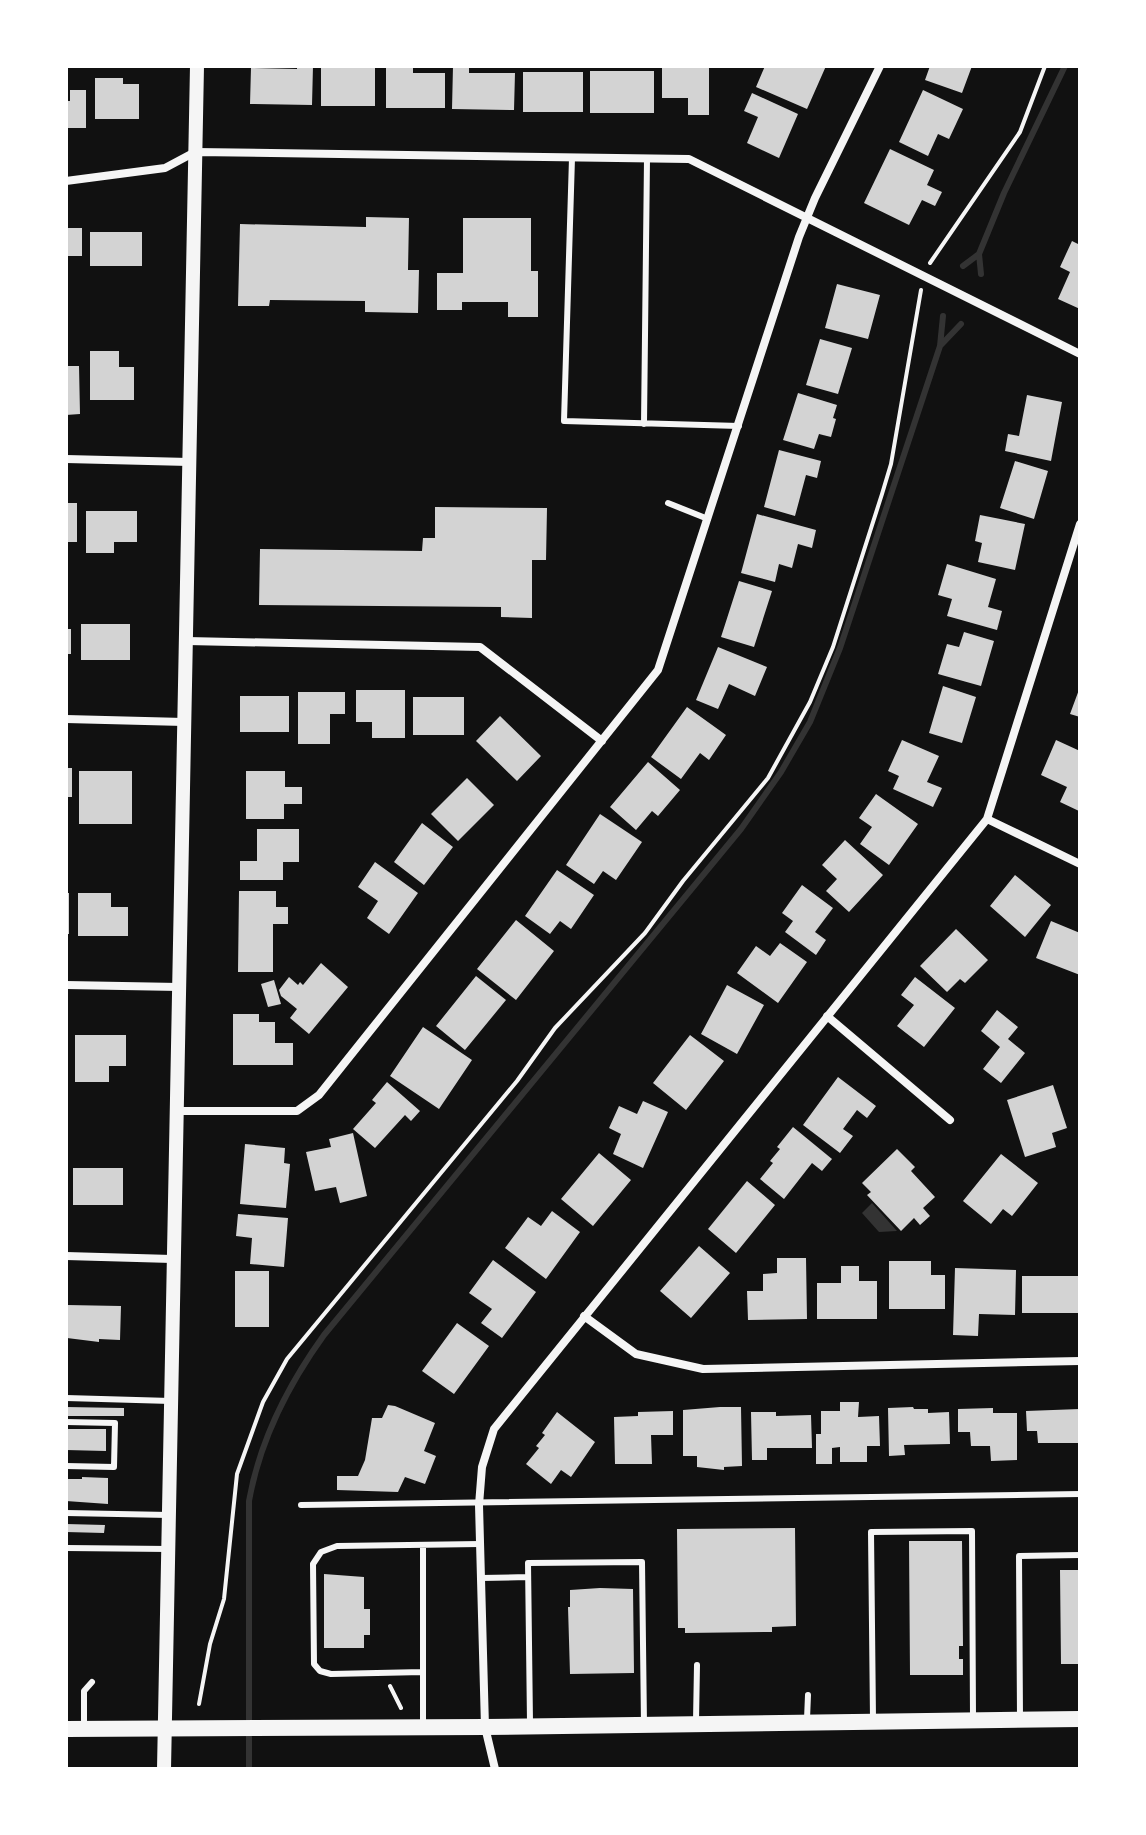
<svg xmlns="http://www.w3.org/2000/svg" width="1146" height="1835" viewBox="0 0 1146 1835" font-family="'Playfair Display',serif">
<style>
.water{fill:#333}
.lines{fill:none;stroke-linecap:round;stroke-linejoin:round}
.stream{stroke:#333;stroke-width:6}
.building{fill:#d3d3d3}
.path{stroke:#f5f5f5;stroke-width:4}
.service{stroke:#f5f5f5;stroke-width:6}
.minor{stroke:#f5f5f5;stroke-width:8}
.tertiary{stroke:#f5f5f5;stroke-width:14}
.secondary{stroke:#f5f5f5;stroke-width:16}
</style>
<rect width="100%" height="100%" fill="#111"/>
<path class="water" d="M872,1203L897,1231L879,1232L862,1213Z"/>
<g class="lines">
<path class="stream" d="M963,266L979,254
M981,274L979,254L1004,193L1065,66
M940,346L961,324
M249,1769V1501C260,1439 288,1385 324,1335L741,829L781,772L810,722L840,648L940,346L943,316"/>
</g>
<path class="building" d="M297,66H313L312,105L250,104L251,68L297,69Z
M321,66H375V106H321Z
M386,66H413V73H445V108H386Z
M453,66H469V73H515L514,110L452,109Z
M662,66H709V115H688V98H662Z
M765,66H826L807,109L756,87Z
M930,66H972L962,93L925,80Z
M590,71H654V113H590Z
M523,72H583V112H523Z
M95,78H123V84H139V119H95Z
M70,90H86V128H66V101H70Z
M923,90L963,109L949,139L938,134L928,156L899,142Z
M752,93L798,114L779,158L747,143L758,117L744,111Z
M890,149L934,170L927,185L942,192L935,206L922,200L909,225L864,203Z
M366,217L409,218L408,270H419L418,313L365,312V301L270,300L269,306H238L240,224L366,227Z
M463,218H531V271H538V317H508V302H462V310H437V273H463Z
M66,228H82V256H66Z
M90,232H142V266H90Z
M1072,241L1080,245V309L1058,299L1070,272L1060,267Z
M837,284L880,295L868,339L825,328Z
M820,339L852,348L838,394L806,385Z
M90,351H119V367H134V400H90Z
M66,366H79L80,414L66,415Z
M798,393L837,405L833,418L836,419L831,437L819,434L814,449L783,440Z
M1027,395L1062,402L1051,461L1005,451L1008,434L1019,436Z
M779,450L821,461L817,478L806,475L795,516L764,507Z
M1015,461L1048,471L1034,519L1000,508Z
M66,503H77V542H66Z
M435,507L547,508L546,560H532V618L501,617V607L259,605L260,549L422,551L423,538H435Z
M86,511H137V542H114V553H86Z
M757,514L816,530L812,548L798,544L792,568L779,564L775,582L741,573Z
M980,515L1025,524L1015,570L978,562L982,543L975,541Z
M947,564L996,579L988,607L1002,611L997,630L947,616L952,599L938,595Z
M739,581L772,591L754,647L721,637Z
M81,624H130V660H81Z
M66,629H71V654H66Z
M964,632L994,641L981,686L938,674L947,644L959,647Z
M718,647L767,667L755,696L729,684L718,709L696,700Z
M943,686L976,697L962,743L929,733Z
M1080,687V717L1070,714Z
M356,690H405V738H372V722H356Z
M298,692H345V714H330V744H298Z
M240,696H289V732H240Z
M413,697H464V735H413Z
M687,707L726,735L709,760L700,753L681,779L651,757Z
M500,716L541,756L517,781L476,741Z
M902,740L939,756L927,782L942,788L933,807L893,789L899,776L888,771Z
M1056,740L1080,751L1079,811L1060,802L1067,787L1041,775Z
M648,762L680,790L658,816L652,811L636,830L610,807Z
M66,768H72V797H66Z
M79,771H132V824H79Z
M246,771H285V787H302V804H284V819H246Z
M467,778L494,805L458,841L431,814Z
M876,794L918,824L889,865L860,844L872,827L859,818Z
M600,814L642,842L616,880L603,871L594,884L566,865Z
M422,823L453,847L424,885L394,862Z
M257,829H299V862H283V880H240V861H257Z
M845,840L883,875L849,912L826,891L837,879L822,865Z
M375,862L418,893L389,934L367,918L378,901L358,887Z
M557,870L594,895L571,929L560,921L550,934L525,916Z
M1015,875L1051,905L1025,937L990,906Z
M802,885L833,908L815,932L826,940L816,955L785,932L793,921L782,913Z
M239,891H276V907H288V924H273V972H238Z
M66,893H69V934H66Z
M78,893H111V907H128V936H78Z
M516,920L554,951L516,1000L477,969Z
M1051,921L1080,933V975L1036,958Z
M956,929L988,960L965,983L960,979L947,992L920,966Z
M780,943L807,962L778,1003L737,973L756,946L770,956Z
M321,963L348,987L309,1034L290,1018L297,1009L281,996L279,990L289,977L298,985L300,982L303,985Z
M476,976L506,1000L465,1050L436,1026Z
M915,977L955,1008L924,1047L897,1026L914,1005L901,995Z
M274,980L281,1004L268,1007L261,984Z
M727,985L764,1005L737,1054L701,1034Z
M997,1010L1018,1027L1008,1039L1025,1053L1001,1083L983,1069L1000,1047L981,1031Z
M233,1014H259V1022H275V1043H293V1065H233Z
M423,1027L472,1060L439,1109L390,1076Z
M75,1035H126V1066H109V1082H75Z
M690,1035L724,1061L686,1110L653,1083Z
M838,1077L876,1106L867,1118L857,1110L843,1129L853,1136L840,1153L803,1125Z
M387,1082L420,1111L411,1121L405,1115L375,1148L353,1129L376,1103L372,1100Z
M1053,1085L1067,1128L1052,1133L1056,1147L1025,1157L1007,1100Z
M643,1101L668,1112L643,1168L613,1154L621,1134L609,1128L619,1106L637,1114Z
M793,1127L832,1159L822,1171L812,1163L784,1199L760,1179L773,1163L770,1161L780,1149L777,1147Z
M353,1133L367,1196L340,1203L336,1187L315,1191L306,1152L331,1147L329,1139Z
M245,1144L285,1148L284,1163L290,1164L286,1208L240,1204Z
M897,1149L915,1167L911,1171L935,1197L923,1208L930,1216L920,1225L914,1218L901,1231L867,1195L871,1192L862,1183Z
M599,1153L631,1180L593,1226L561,1199Z
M1001,1154L1038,1183L1012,1216L1003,1209L991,1224L963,1201Z
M73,1168H123V1205H73Z
M747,1181L775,1205L736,1253L708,1229Z
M552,1211L580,1232L546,1279L505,1248L528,1217L541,1226Z
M238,1214L288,1218L284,1267L250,1264L252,1238L236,1236Z
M699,1246L730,1273L691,1318L660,1291Z
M777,1258H806L807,1319L748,1320L747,1291H763V1274L777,1273Z
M493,1260L536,1292L502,1338L481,1323L492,1309L469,1293Z
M889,1261H931V1275H945V1309H889Z
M841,1266H859V1281H877V1319H817V1283H841Z
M955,1268L1016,1270L1015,1315L979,1314L978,1336L953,1335Z
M235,1271H269V1327H235Z
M1022,1276H1080V1313H1022Z
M67,1305L121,1306L120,1340L99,1339V1342L67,1338Z
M457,1323L489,1346L454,1394L422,1371Z
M840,1402H859L858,1417L879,1416L880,1446H867V1462H840V1447L832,1448V1464H816V1434H821V1411H840Z
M388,1405L395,1406L435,1423L424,1451L436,1456L425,1484L405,1477L398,1492L337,1490V1476H358L365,1460L372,1418H382Z
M66,1407L124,1408V1416H66Z
M720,1407H741L742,1466L724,1467V1470L697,1467V1456H683V1410Z
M913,1407L914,1409H928V1413L949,1412L950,1444L904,1445L905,1455L889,1456L888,1408Z
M993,1408V1413H1017V1460L991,1461L990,1446H971L970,1432H958V1409Z
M1080,1409V1443H1038L1037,1431H1027L1026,1411Z
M673,1411V1435H651L652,1464H615L614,1417L638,1416V1412Z
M557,1412L595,1442L571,1477L561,1470L551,1484L526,1464L539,1448L536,1446L545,1435L542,1433Z
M751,1412H776V1416L811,1415L812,1448H767V1460H752Z
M66,1429H106V1451L66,1450Z
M82,1477L108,1478V1504L66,1501V1479H82Z
M66,1524L105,1525L104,1533L66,1532Z
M795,1528L796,1626L772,1627V1632L685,1633V1628H678L677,1529Z
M909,1541H962L963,1646H959V1659H963V1675H910Z
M1060,1570H1080V1664H1061Z
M324,1574L364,1577V1609H370V1635H364V1648H324Z
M600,1588L633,1589L634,1673L570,1674L568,1607H570V1590Z"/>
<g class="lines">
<path class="path" d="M930,263L1020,132L1045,66
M390,1686L401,1708
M199,1704L210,1644L224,1599L237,1474L263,1402L287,1359L517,1081L555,1028L645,933L683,881L768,778L810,702L833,647L882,494L891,464L921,290"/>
<path class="service" d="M572,158L564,421L739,426
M644,424L647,159
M668,503L708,519
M66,1398L171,1401
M66,1422L115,1423L114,1467L66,1466
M301,1505L1080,1494
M66,1513L169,1515
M423,1545V1672
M66,1548L169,1549
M481,1578L528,1577
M807,1719L808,1695
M873,1719L871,1532L972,1531L973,1717
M1020,1719L1019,1556L1080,1555
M696,1721L697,1665
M530,1723L528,1563L642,1562L644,1725
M423,1725V1672L331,1674L320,1671L314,1664L313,1564L321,1552L337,1546L480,1544
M84,1726V1691L92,1682"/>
<path class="minor" d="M66,181L165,168L195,152L689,159L1080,354
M66,459L189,462
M187,641L480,647L602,741
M66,719L184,722
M987,819L1080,864
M66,985L179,987
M827,1016L950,1120
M177,1111H297L319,1095L658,670L799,237L815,198L880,66
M66,1256L172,1259
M584,1316L636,1354L703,1369L1080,1361
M495,1769L485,1727L479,1505L482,1467L494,1429L987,819L1080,524"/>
<path class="tertiary" d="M164,1769L197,66"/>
<path class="secondary" d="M66,1729L485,1727L1080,1719"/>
</g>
<rect width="1146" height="1835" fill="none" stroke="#ffffff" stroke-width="136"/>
</svg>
